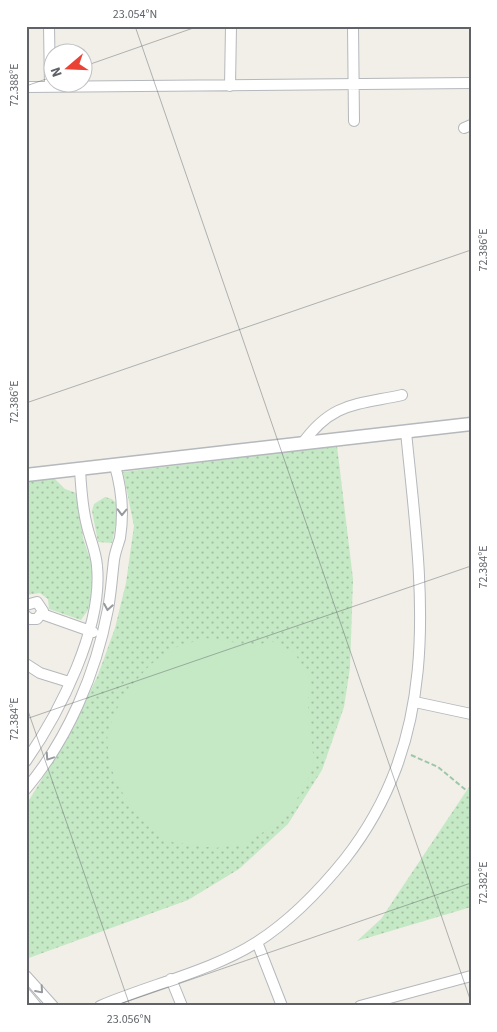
<svg xmlns="http://www.w3.org/2000/svg" width="497" height="1032" viewBox="0 0 497 1032" font-family="'Source Sans 3',sans-serif">
<style>
.grass{fill:url(#grass-dots)}
.pitch{fill:#c5e8c5}
.lines{fill:none;stroke-linecap:round;stroke-linejoin:round}
.minor-casing{stroke:#b5b8bc;stroke-width:12}
.tertiary-casing{stroke:#b5b8bc;stroke-width:15}
.path{stroke:#9cc7a9;stroke-width:2;stroke-dasharray:5 2.5;stroke-linecap:butt}
.minor{stroke:#fff;stroke-width:10}
.tertiary{stroke:#fff;stroke-width:12}
.oneway{stroke:#979a9d}
.ticks{fill:none;stroke:#5f6368;stroke-width:1;stroke-opacity:0.45}
.neatline{fill:none;stroke:#5f6368;stroke-width:2}
.ticks-label{font-size:12px;text-anchor:middle;fill:#5f6368}
</style>
<defs>
<pattern id="grass-dots" width="8" height="8" patternUnits="userSpaceOnUse" patternTransform="scale(1.25)"><rect width="8" height="8" fill="#c5e8c5"/><path d="M2 2h.1M6 6h.1" fill="none" stroke="#a3c0a4" stroke-width="1.8" stroke-linecap="round"/></pattern>
</defs>
<rect width="100%" height="100%" fill="#f1efe8"/>
<path class="grass" d="M337,446L353,579L350,668L344,707L322,770L288,824L239,869L188,900L26,959V805L67,739L98,675L115,628L126,583L134,526L123,472Z
M52,476L65,489L79,494L83,538L92,565L93,588L88,610L81,620L49,609L48,599L40,593L26,595V478Z
M105,497L112,499L117,504V518L112,543L98,542L92,511L94,504Z
M469,787L471,907L357,941L381,919Z"/>
<path class="pitch" d="M205,638L251,645H260L269,640L294,652L310,679L308,707L314,762L306,786L292,806L272,827L243,844L215,848L171,842L143,821L122,792L109,764L107,733L123,695L150,665L171,649Z"/>
<g class="lines">
<defs>
<path id="minor" d="M49,26L50,87
M353,26L354,121
M230,86L231,26
M26,87L471,83
M464,128L471,125
M302,444C332,402 356,405 402,395
M26,605L37,602L43,611L37,619H30L26,616
M42,614L93,632
M26,664L40,673L69,682
M415,702L471,714
M26,761C60,712 103,627 97,566C96,552 90,539 87,526C82,507 81,488 80,469
M26,789C68,739 96,673 108,609C111,593 112,576 114,560C115,552 118,545 120,538C124,513 122,490 115,466
M257,942L282,1006
M26,976L53,1006
M171,979L182,1006
M26,994L36,1006
M100,1006C149,985 214,970 257,942C290,921 320,890 345,859C446,730 421,584 406,432
M360,1006L471,976"/>
<path id="tertiary" d="M26,475L471,424"/>
</defs>
<use href="#minor" class="minor-casing"/>
<use href="#tertiary" class="tertiary-casing"/>
<path class="path" d="M411,755L438,767L467,791"/>
<use href="#minor" class="minor"/>
<use href="#tertiary" class="tertiary"/>
</g>
<defs><path id="oneway-chevron" d="M-2-3.5L2.5 0L-2 3.5" fill="none" stroke-width="1.6" stroke-linecap="round" stroke-linejoin="round" transform="scale(1.25)"/></defs>
<g class="oneway">
<use href="#oneway-chevron" transform="translate(122 512) rotate(91)"/>
<use href="#oneway-chevron" transform="translate(108 607) rotate(100)"/>
<use href="#oneway-chevron" transform="translate(49 757) rotate(124)"/>
<use href="#oneway-chevron" transform="translate(40 990) rotate(49)"/>
</g>
<path class="ticks" d="M135,26L471,1002M82,67L199,26M26,86L52,77M26,403L471,250M26,705L130,1006M26,719L471,566M114,1006L471,883"/>
<rect width="497" height="1032" fill="none" stroke="#ffffff" stroke-width="55"/>
<g transform="translate(68 68) rotate(251)"><circle r="24" fill="#ffffff" stroke="#bfc1c3"/>
<path d="M0-4L9 19L0 12L-9 19Z" fill="#ea4335"/>
<text y="-8" font-size="14" font-weight="bold" text-anchor="middle" fill="#5f6368">N</text>
</g>
<rect x="28" y="28" width="442" height="976" class="neatline"/>
<g class="ticks-label">
<text x="135" y="18">23.054°N</text>
<text transform="translate(14 85) rotate(-90)" y="4">72.388°E</text>
<text transform="translate(483 250) rotate(-90)" y="4">72.386°E</text>
<text transform="translate(14 402) rotate(-90)" y="4">72.386°E</text>
<text transform="translate(483 567) rotate(-90)" y="4">72.384°E</text>
<text transform="translate(14 719) rotate(-90)" y="4">72.384°E</text>
<text transform="translate(483 883) rotate(-90)" y="4">72.382°E</text>
<text x="129" y="1023">23.056°N</text>
</g>
</svg>
